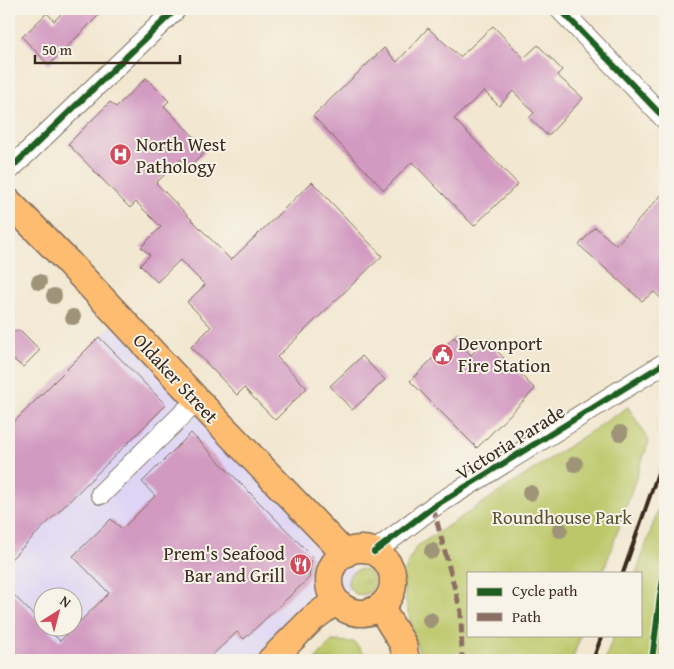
<svg xmlns="http://www.w3.org/2000/svg" width="674" height="669" viewBox="0 0 674 669" font-family="'Gentium Book Plus',serif">
	<style>
		.built { fill: #ded5f5; fill-rule: evenodd }
		.grass { fill: url(#grass-tufts); stroke: #7b7843 }
		.green { fill: #bbc768; stroke: #7b7843 }
		.building { fill: #d29ac1 }
		.lines { fill: none; stroke-linecap: round; stroke-linejoin: round }
		.minor-casing { stroke: #7b6c5c; stroke-width: 22 }
		.major-casing { stroke: #7b6c5c; stroke-width: 29 }
		.minor { stroke: #fff; stroke-width: 20 }
		.major { stroke: #febc70; stroke-width: 26 }
		.rail { stroke: #3b2a1e; stroke-width: 4 }
		.quiet { stroke: #8d6e63; stroke-width: 5; stroke-dasharray: 10 5; stroke-linecap: butt }
		.cycleway-casing { stroke: #f7f3e8; stroke-width: 9 }
		.cycleway { stroke: #1b5e20; stroke-width: 6 }
		.tree { fill: #9f9478 }
		.labels { text-anchor: middle; stroke-width: 4; stroke-linejoin: round; paint-order: stroke }
		.poi-label { font-size: 19px; fill: #3b2a1e; stroke: #f7f3e8; text-anchor: start }
		.street-label { font-size: 19px; fill: #3b2a1e; stroke: #f7f3e8 }
		.park-label { font-size: 19px; fill: #5b5130; stroke: #f7f3e8 }
	</style>
	<defs>
		<pattern id="grass-tufts" width="24" height="20" patternUnits="userSpaceOnUse" patternTransform="scale(1.25)"><rect width="24" height="20" fill="#bbc768"/><path d="M3 7l-1-3M5 7V3M7 7l1-3M15 17l-1-3M17 17v-4M19 17l1-3" fill="none" stroke="#99a255"/></pattern>
	</defs>
	<rect width="100%" height="100%" fill="#f7f3e8"/>
	<filter id="ink" filterUnits="userSpaceOnUse"><feTurbulence type="fractalNoise" baseFrequency=".02" numOctaves="2"/><feDisplacementMap in="SourceGraphic" scale="10" xChannelSelector="R" yChannelSelector="G"/><feConvolveMatrix kernelMatrix="1 2 1 2 8 2 1 2 1" color-interpolation-filters="sRGB"/></filter>
	<filter id="wash" filterUnits="userSpaceOnUse"><feTurbulence type="fractalNoise" baseFrequency=".0096" numOctaves="4" result="noise"/><feDisplacementMap in="SourceGraphic" scale="20" xChannelSelector="R" yChannelSelector="G"/><feGaussianBlur stdDeviation="1.12" result="paint"/><feColorMatrix in="noise" values="0 0 0 0 0 0 0 0 0 0 0 0 0 0 0 0 0 1.4 0 .05"/><feComposite in="paint" operator="in"/></filter>
	<g filter="url(#wash)">
		<rect width="100%" height="100%" fill="#f2e7d0"/>
		<!-- built -->
		<path class="built" d="M120,317L345,554L359,581L271,660H9V427ZM42,596H72V626H42Z"/>
		<!-- grass -->
		<circle class="grass" cx="361" cy="582" r="13"/>
		<!-- green -->
		<g class="green">
			<path d="M628,407L649,441L603,573H468V635H581L572,660H419V653L407,608L402,577L416,547Z"/>
			<path d="M665,490V599L663,660H605L614,635H640V573H636Z"/>
			<path d="M332,641L354,642L366,656L367,660H314Z"/>
		</g>
		<g id="blocks">
			<!-- building -->
			<g class="building">
				<path d="M66,9H105L49,65L22,37L47,13L54,21Z"/>
				<path d="M493,26L524,58L538,45L562,70L557,75L583,98L548,136L529,118L534,113L513,91L499,106L484,91L454,119L518,184L474,226L412,162L384,190L313,116L384,48L397,62L428,28L460,57Z"/>
				<path d="M146,78L169,101L164,106L207,150L189,168L181,159L156,183L231,260L312,182L382,256L277,357L307,388L275,420L244,388L237,395L191,347L211,327L187,302L205,285L180,260L157,282L140,265L150,255L141,247L161,227L136,202L130,208L68,144L110,102L116,107Z"/>
				<path d="M665,191V302L654,292L642,301L579,245L595,227L616,245Z"/>
				<path d="M9,331H21L40,350L23,367L9,356Z"/>
				<path d="M99,337L166,405L9,561V427Z"/>
				<path d="M454,337L471,355L486,340L535,389L477,448L410,381Z"/>
				<path d="M362,356L385,380L352,410L330,386Z"/>
				<path d="M191,433L312,556L309,578L244,639L237,632L207,660H9V590L42,624V626H45L60,641L109,593L73,556L111,519L122,529L155,496L142,482Z"/>
			</g>
		</g>
	</g>
	<g filter="url(#ink)">
		<use href="#blocks" fill-opacity="0" stroke="#7b6c5c" stroke-width="1"/>
		<g class="lines">
			<defs>
				<g id="minor">
					<path d="M560,9L665,119"/>
					<path d="M9,170L176,9"/>
					<path d="M101,494L187,410L198,401"/>
					<path d="M374,552L433,507L665,363"/>
				</g>
				<g id="major">
					<path d="M9,202L68,262L198,401L345,554"/>
					<circle cx="361" cy="581" r="32"/>
					<path d="M380,607L403,644L406,660"/>
					<path d="M271,660L312,619L336,601"/>
				</g>
			</defs>
			<!-- minor casing -->
			<use href="#minor" class="minor-casing"/>
			<!-- major casing -->
			<use href="#major" class="major-casing"/>
			<!-- minor -->
			<use href="#minor" class="minor"/>
			<!-- major -->
			<use href="#major" class="major"/>
			<!-- rail -->
			<g class="rail">
				<path d="M623,573L665,453"/>
				<path d="M593,660L602,635"/>
			</g>
			<!-- quiet -->
			<path class="quiet" d="M433,507L461,612L462,660"/>
			<defs>
				<g id="cycleway">
					<path d="M560,9L665,119"/>
					<path d="M9,170L176,9"/>
					<path d="M374,552L433,507L665,363"/>
					<path d="M652,660L660,596L665,569"/>
				</g>
			</defs>
			<!-- cycleway casing -->
			<use href="#cycleway" class="cycleway-casing"/>
			<!-- cycleway -->
			<use href="#cycleway" class="cycleway"/>
		</g>
		<!-- trees -->
		<g class="tree">
			<circle cx="39" cy="282" r="8"/>
			<circle cx="54" cy="296" r="8"/>
			<circle cx="73" cy="317" r="8"/>
			<circle cx="620" cy="433" r="8"/>
			<circle cx="575" cy="464" r="8"/>
			<circle cx="530" cy="493" r="8"/>
			<circle cx="560" cy="530" r="8"/>
			<circle cx="432" cy="551" r="8"/>
			<circle cx="430" cy="620" r="8"/>
		</g>
	</g>
	<!-- icons -->
	<defs>
		<symbol id="hospital-disc" viewBox="-11 -11 22 22"><circle r="9.5" fill="#d1495b" stroke="#f7f3e8"/><path d="M-5-5h3v3.5h4V-5h3V5h-3V1.5h-4V5h-3Z" fill="#fff"/></symbol>
		<symbol id="civic-disc" viewBox="-11 -11 22 22"><circle r="9.5" fill="#d1495b" stroke="#f7f3e8"/><path d="M-.6-6.5H3V-4.5H.6V-3L4-1V1h2V6H-6V1h2V-1L-.6-3ZM-1.2 2.5V6h2.4V2.5Z" fill="#fff"/></symbol>
		<symbol id="restaurant-disc" viewBox="-11 -11 22 22"><circle r="9.5" fill="#d1495b" stroke="#f7f3e8"/><path d="M-5-6h1v4h1v-4h1v4h1v-4h1v5L-1.5 .5V6h-2V.5L-5-1ZM5-6V6H3V1.5H1.5Q1.5-4 5-6Z" fill="#fff"/></symbol>
	</defs>
	<g fill-rule="evenodd">
		<use href="#hospital-disc" x="108" y="142" width="25" height="25"/>
		<use href="#civic-disc" x="430" y="342" width="25" height="25"/>
		<use href="#restaurant-disc" x="288" y="552" width="25" height="25"/>
	</g>
	<g class="labels">
		<!-- poi labels -->
		<g class="poi-label">
			<text x="136" y="151">North West<tspan x="136" dy="22">Pathology</tspan></text>
			<text x="458" y="350">Devonport<tspan x="458" dy="22">Fire Station</tspan></text>
			<text x="285" y="560" text-anchor="end">Prem's Seafood<tspan x="285" dy="22">Bar and Grill</tspan></text>
		</g>
		<!-- street labels -->
		<g class="street-label">
			<text transform="translate(176 378) rotate(47)" y="7">Oldaker Street</text>
			<text transform="translate(510 442) rotate(-32)" y="7">Victoria Parade</text>
		</g>
		<!-- park labels -->
		<g class="park-label">
			<text x="562" y="524">Roundhouse Park</text>
		</g>
	</g>
	<!-- margin -->
	<rect width="674" height="669" fill="none" stroke="#f7f3e8" stroke-width="30"/>
	<!-- legend -->
	<rect x="467" y="572" width="175" height="65" fill="#f7f3e8" stroke="#aca397"/>
	<rect x="477" y="588" width="25" height="8" fill="#1b5e20" stroke="#aca397"/>
	<text x="512" y="596" font-size="15" fill="#3b2a1e">Cycle path</text>
	<rect x="477" y="613" width="25" height="8" fill="#8d6e63" stroke="#aca397"/>
	<text x="512" y="622" font-size="15" fill="#3b2a1e">Path</text>
	<!-- north arrow -->
	<g transform="translate(58 612) rotate(36)"><circle r="24" fill="#f7f3e8" stroke="#aca397"/>
	<path d="M0-4L9 19L0 12L-9 19Z" fill="#d1495b"/>
	<text y="-8" font-size="14" font-weight="bold" text-anchor="middle" fill="#3b2a1e">N</text>
	</g>
	<!-- scale -->
	<path d="M35 55v8h145v-8" fill="none" stroke="#3b2a1e" stroke-width="2.5"/>
	<text x="42" y="55" font-size="15" fill="#3b2a1e" stroke="#f7f3e8" stroke-width="4" paint-order="stroke">50 m</text>
</svg>
